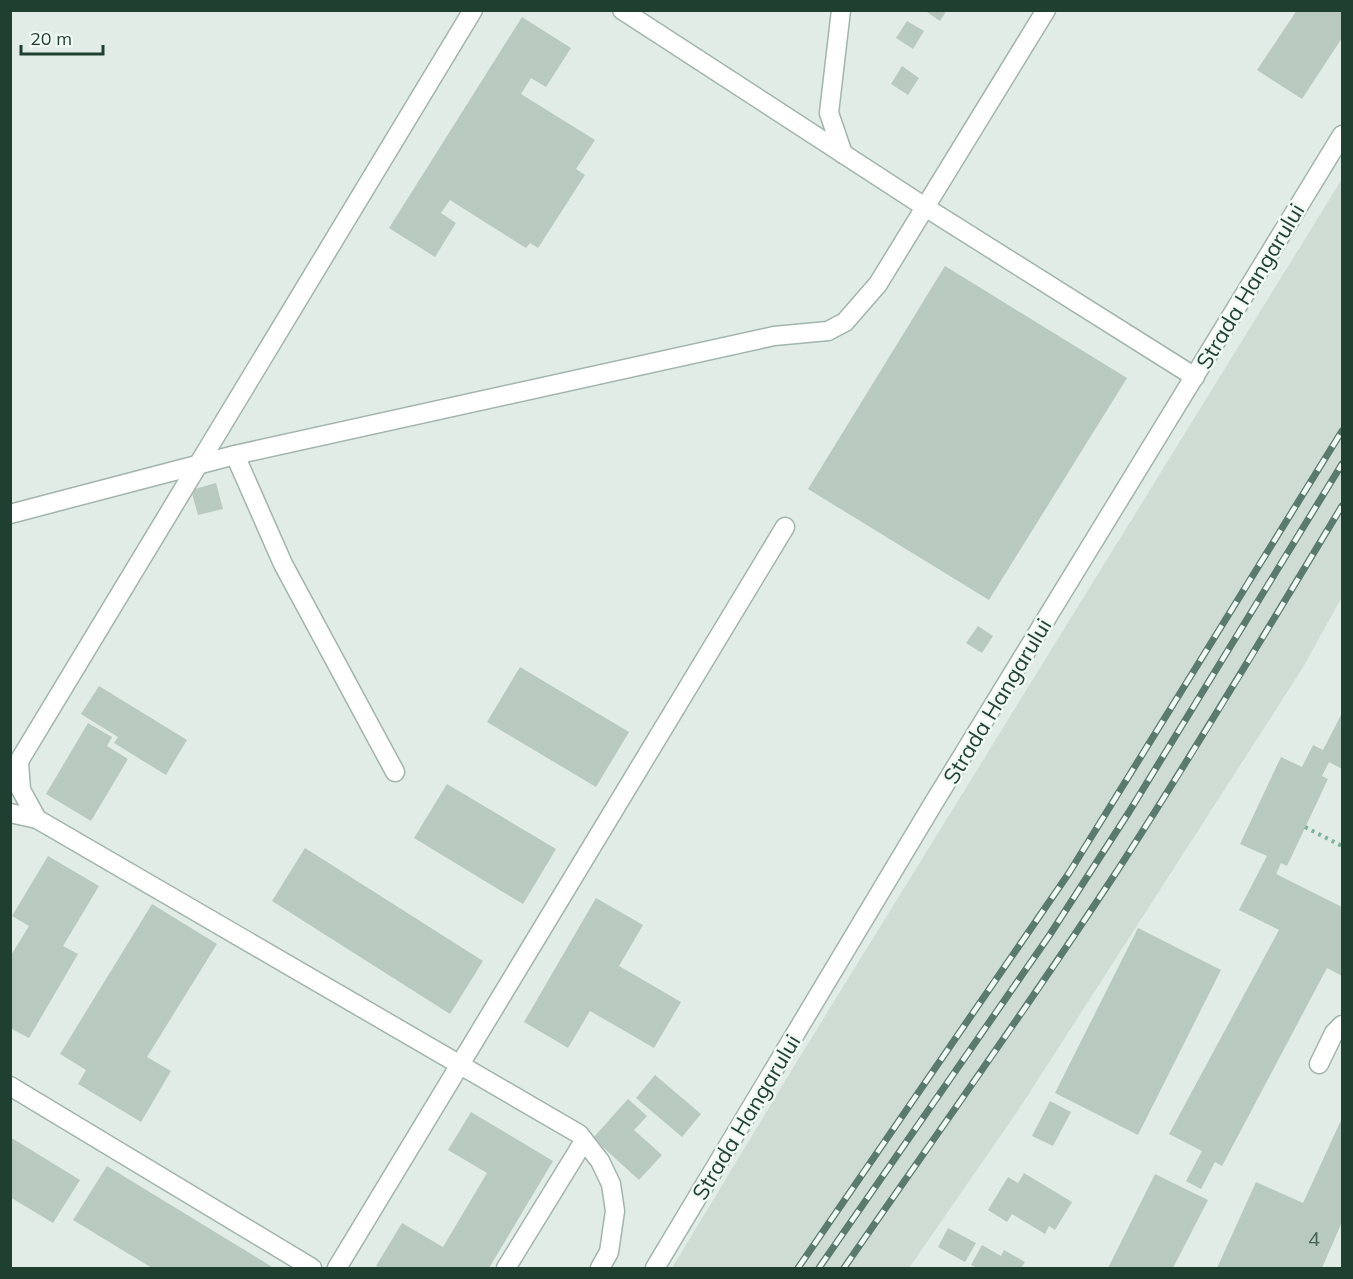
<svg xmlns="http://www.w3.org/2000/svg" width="1353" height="1279" viewBox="0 0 1353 1279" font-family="Mulish,sans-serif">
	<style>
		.built { fill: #cedcd4 }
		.building { fill: #b8cac0 }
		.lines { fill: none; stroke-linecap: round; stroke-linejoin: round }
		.minor-casing { stroke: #a2b5ab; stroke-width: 21 }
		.path { stroke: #7db39a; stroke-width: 4; stroke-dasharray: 3 4.5; stroke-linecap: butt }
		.minor { stroke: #fff; stroke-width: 18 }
		.rail-casing { stroke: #597a6d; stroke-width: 7 }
		.rail { stroke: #f1f9f4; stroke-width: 4.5; stroke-dasharray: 14; stroke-linecap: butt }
		.labels { text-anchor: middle; stroke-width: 5; stroke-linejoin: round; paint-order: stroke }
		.number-label { font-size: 20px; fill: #456255 }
		.street-label { font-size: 22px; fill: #1f3f31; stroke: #f1f9f4 }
	</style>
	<rect width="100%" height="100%" fill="#e0ece5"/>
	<!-- built -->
	<path class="built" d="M1342,179V597L1302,669L1019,1109L909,1268H672L796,1063Z"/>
	<!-- building -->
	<g class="building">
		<path d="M924,10H947L940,21Z"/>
		<path d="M1297,10H1342V38L1302,99L1257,70Z"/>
		<path d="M522,17L571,48L546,87L531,78L521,94L595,140L576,169L585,175L538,248L530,243L526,248L450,200L441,213L456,223L435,257L389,228Z"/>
		<path d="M907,21L924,31L913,49L896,38Z"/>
		<path d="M902,66L919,78L908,95L891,84Z"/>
		<path d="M945,266L1127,378L989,600L808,489Z"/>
		<path d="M216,483L223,509L198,515L191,490Z"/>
		<path d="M978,626L993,636L982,653L966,643Z"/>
		<path d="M520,667L629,732L596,787L487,722Z"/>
		<path d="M99,686L187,740L166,775L114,743L118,737L81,714Z"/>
		<path d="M1342,713V769L1329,762L1322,776L1328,779L1287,866L1281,863L1276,874L1342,907V976L1327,968L1222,1166L1215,1162L1201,1189L1186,1181L1202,1151L1169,1134L1279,930L1239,910L1267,856L1240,844L1281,757L1302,767L1313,745L1323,750Z"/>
		<path d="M88,723L112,737L107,746L128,759L91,821L46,794Z"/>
		<path d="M447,784L556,849L523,904L414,838Z"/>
		<path d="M305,848L483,961L450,1014L272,901Z"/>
		<path d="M48,856L99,886L63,946L78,954L29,1038L10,1028V957L29,926L12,916Z"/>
		<path d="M596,898L643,925L619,966L681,1002L654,1048L590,1011L568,1048L524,1022Z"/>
		<path d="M152,904L217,944L147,1057L171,1071L141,1122L78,1084L86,1070L60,1054Z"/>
		<path d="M1138,928L1221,970L1138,1135L1055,1093Z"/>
		<path d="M655,1075L701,1114L682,1137L636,1098Z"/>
		<path d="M628,1099L647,1116L634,1130L662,1155L639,1180L593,1138Z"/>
		<path d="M1050,1101L1071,1112L1053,1146L1032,1136Z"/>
		<path d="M471,1112L553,1161L489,1268H381L376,1266L402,1223L443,1247L487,1173L448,1150Z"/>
		<path d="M1342,1118V1222L1322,1268H1217L1256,1182L1303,1203Z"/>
		<path d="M10,1137L80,1180L53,1223L10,1197Z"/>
		<path d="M107,1166L274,1268H152L73,1220Z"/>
		<path d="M1024,1173L1072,1202L1055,1230L1049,1226L1045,1234L1012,1214L1007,1222L988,1210L1008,1177L1018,1183Z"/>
		<path d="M1155,1174L1208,1200L1173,1268H1108Z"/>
		<path d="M948,1228L976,1243L965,1262L938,1247Z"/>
		<path d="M982,1245L1001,1256L1004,1250L1025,1262L1021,1268H978L971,1265Z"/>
	</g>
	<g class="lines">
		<defs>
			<g id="minor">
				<path d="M622,10L925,207L1195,377"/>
				<path d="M841,10L829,113L843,154"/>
				<path d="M235,455L283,564L395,772"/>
				<path d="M10,514L235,455L774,336L828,331L845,322L878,284L1046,10"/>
				<path d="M19,762L21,790L37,819"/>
				<path d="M10,776L473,10"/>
				<path d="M10,813L37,819L579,1134L600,1161L611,1184L615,1211L609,1252L600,1268"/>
				<path d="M1319,1064L1334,1033L1342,1025"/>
				<path d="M10,1086L312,1268"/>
				<path d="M337,1268L785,527"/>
				<path d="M506,1268L584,1141"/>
				<path d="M655,1268L933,804L1342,135"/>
			</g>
		</defs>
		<!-- minor casing -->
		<use href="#minor" class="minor-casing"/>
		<!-- path -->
		<path class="path" d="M1305,827L1342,846"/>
		<!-- minor -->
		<use href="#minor" class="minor"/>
		<defs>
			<g id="rail">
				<path d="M798,1268L1069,873L1342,431"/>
				<path d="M819,1268L1049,936L1129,812L1342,464"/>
				<path d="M844,1268C936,1135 1030,1004 1119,868C1196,749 1269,627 1342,506"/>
			</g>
		</defs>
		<!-- rail casing -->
		<use href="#rail" class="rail-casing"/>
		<!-- rail -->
		<use href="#rail" class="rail"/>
	</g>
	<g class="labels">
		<!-- number labels -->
		<g class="number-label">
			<text x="1314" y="1246">4</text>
		</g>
		<!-- street labels -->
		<g class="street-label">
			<text transform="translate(1250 286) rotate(-59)" y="8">Strada Hangarului</text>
			<text transform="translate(997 701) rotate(-59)" y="8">Strada Hangarului</text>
			<text transform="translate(746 1117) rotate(-59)" y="8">Strada Hangarului</text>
		</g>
	</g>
	<!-- border -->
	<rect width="1353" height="1279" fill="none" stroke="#1f3f31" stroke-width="24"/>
	<!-- scale -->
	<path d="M21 45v9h82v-9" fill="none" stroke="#1f3f31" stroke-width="3"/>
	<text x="30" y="45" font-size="18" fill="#1f3f31" stroke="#f1f9f4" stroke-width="4.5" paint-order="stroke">20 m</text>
</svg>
